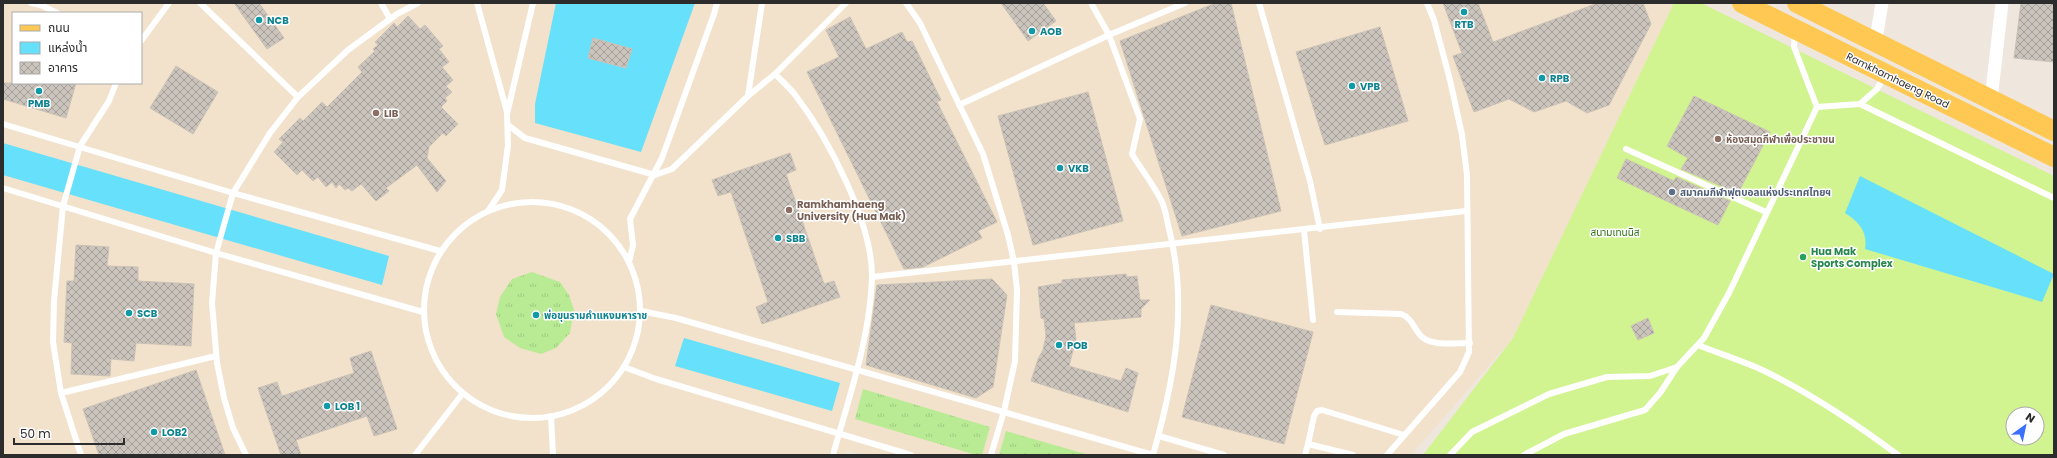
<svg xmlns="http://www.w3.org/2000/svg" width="2057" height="458" viewBox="0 0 2057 458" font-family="Poppins,'Noto Sans Thai',sans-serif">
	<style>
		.education { fill: #f2e2cb; fill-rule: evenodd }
		.grass { fill: url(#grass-tufts) }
		.pitch { fill: #d1f390; fill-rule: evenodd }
		.water { fill: #67e0fb }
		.building { fill: url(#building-cross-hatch); stroke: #cbc2b6 }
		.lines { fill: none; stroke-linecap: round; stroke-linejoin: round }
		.lane { stroke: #fff; stroke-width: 6 }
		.street { stroke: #fff; stroke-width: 13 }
		.primary { stroke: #fec853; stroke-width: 20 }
		.culture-dot { fill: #0f9aa8; stroke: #fff; stroke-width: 1.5 }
		.education-dot { fill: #8d6e63; stroke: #fff; stroke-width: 1.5 }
		.service-dot { fill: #5c6f8a; stroke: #fff; stroke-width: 1.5 }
		.leisure-dot { fill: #2e9e5b; stroke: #fff; stroke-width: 1.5 }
		.labels { text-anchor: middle; stroke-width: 3; stroke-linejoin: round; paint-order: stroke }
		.culture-label { font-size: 10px; font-weight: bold; fill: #0d838f; stroke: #fff; text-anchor: start }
		.street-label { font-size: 10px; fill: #2c2c2c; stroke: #fff }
		.education-label { font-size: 10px; font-weight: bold; fill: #785e54; stroke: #fff; text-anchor: start }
		.service-label { font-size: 10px; font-weight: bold; fill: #4e5e75; stroke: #fff; text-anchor: start }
		.park-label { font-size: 10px; fill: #2f7213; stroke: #fff }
		.leisure-label { font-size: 10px; font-weight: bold; fill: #27864d; stroke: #fff; text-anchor: start }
	</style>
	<defs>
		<pattern id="grass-tufts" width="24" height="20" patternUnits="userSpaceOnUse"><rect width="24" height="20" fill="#b9eb95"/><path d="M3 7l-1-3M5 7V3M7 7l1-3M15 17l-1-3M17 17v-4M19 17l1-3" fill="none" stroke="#9fca81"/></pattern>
		<pattern id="building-cross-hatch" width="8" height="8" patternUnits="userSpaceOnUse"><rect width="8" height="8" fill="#cac4bc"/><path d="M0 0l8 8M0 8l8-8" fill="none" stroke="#a49f99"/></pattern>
	</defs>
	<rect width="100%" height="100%" fill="#efe6dd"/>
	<!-- education -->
	<path class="education" d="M3,3H1674L1513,338L1411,455H862L847,451L846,455H3ZM13,13H141V83H13Z"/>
	<!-- grass -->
	<g class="grass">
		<path d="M532,272L560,282L569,295L574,310L570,333L556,348L541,354L520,348L504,337L496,314L500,297L512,279Z"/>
		<path d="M863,389L990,427L982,455H976L855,419Z"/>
		<path d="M1006,431L1089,455H999Z"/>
	</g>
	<!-- pitch -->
	<path class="pitch" d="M1674,3H1701L2054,176V455H1423L1513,338ZM2013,414H2037V438H2013Z"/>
	<!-- water -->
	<g class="water">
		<path d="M556,3H695L641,152L535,123V104Z"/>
		<path d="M3,143L389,256L382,285L3,175Z"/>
		<path d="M1860,176L2054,274L2042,302L1865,249C1868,232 1859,222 1845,213Z"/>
		<path d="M684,338L840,383L832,411L675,366Z"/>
	</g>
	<!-- building -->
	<g class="building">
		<path d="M234,3H259L284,38L267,49Z"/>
		<path d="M1001,3H1043L1056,21L1028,41Z"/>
		<path d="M1216,3H1231L1281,211L1182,236L1120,41Z"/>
		<path d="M1443,3H1478L1493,42L1598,3H1643L1651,24L1609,105L1587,113L1566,101L1534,112L1509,99L1474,112L1453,56L1462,53Z"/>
		<path d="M2021,3H2054V62L2014,58Z"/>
		<path d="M408,16L420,29L425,25L443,46L439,49L449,62L442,67L453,80L446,86L452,92L445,98L447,101L441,107L458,124L446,136L443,133L429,147L427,158L446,181L437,192L417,165L386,188L389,191L376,201L361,184L352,191L348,188L345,190L339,184L336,188L332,182L326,187L318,177L313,181L302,170L297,175L274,152L283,142L279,139L300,118L303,121L322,102L327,107L362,72L358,67L375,51L373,49L378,45L375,42L394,23L397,27Z"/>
		<path d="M850,17L866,49L902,32L907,42L912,41L941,100L937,102L997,222L978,231L982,238L923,267L904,269L807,72L839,57L826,30Z"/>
		<path d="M1380,27L1408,121L1325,145L1296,52Z"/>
		<path d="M593,38L632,49L626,68L588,58Z"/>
		<path d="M176,66L218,92L193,134L150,108Z"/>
		<path d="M3,83H76L66,118L3,99Z"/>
		<path d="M1088,92L1123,221L1033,245L998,116Z"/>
		<path d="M1694,96L1770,132L1738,193L1681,169L1688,158L1667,146Z"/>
		<path d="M790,153L796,170L786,174L824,284L834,281L840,297L762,324L756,307L768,302L731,192L718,196L712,180Z"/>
		<path d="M1626,159L1674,181L1676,177L1730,201L1718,225L1617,178Z"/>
		<path d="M76,245L109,247L107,266L138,267V281L194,284L191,346L136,343L134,361L111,359L110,376L71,374L72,343L64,342L67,281H74Z"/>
		<path d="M1126,274L1127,277L1137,276L1140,300H1150L1141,309V317L1074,323L1076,339L1069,366L1121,381L1126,368L1138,373L1128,412L1031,381L1038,359L1043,350L1046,336L1044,319L1041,318L1038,287L1062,283V280Z"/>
		<path d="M992,279L1007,295L993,387L976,398L866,365L877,285Z"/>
		<path d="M1211,305L1313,332L1284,444L1182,417Z"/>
		<path d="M1648,318L1654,333L1638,340L1631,326Z"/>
		<path d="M371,351L397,429L374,436L367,416L296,440L301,455H281L258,388L277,382L282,396L354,373L350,358Z"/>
		<path d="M196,370L225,455H99L83,409Z"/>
	</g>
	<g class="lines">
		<!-- lane -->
		<g class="lane">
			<path d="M31,3L41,5L57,13"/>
			<path d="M200,3L298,97"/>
			<path d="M381,3L390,19"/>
			<path d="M477,3L507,112"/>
			<path d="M906,3L920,23L983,154L1008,235L1014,262L1017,290L1015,361L1004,411L991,455"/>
			<path d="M1091,3L1109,35L1140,119L1132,154C1141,169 1153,184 1161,200C1166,209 1167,222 1170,233C1188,309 1174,381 1153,455"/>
			<path d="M1259,3L1310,181L1320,229"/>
			<path d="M1795,32L1794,47L1817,107"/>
			<path d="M141,41L169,3"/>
			<path d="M775,74C782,81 790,88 796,96C828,138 873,223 872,278C870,338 849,397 833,455"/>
			<path d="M748,96L762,3"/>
			<path d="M1860,104L2054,198"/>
			<path d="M959,105L1109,35L1185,3"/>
			<path d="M3,124L233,193L440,251"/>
			<path d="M508,125L525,138L655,175L672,169L748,96L775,74L846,3"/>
			<path d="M1626,149L1766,212"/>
			<path d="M3,188L216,253L423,312"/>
			<circle cx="532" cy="310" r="108"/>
			<path d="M488,211L502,190L508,145L507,114L533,3"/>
			<path d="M1304,230L1313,320"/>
			<path d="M629,262L633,245L630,219L662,158L714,14L717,3"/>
			<path d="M872,277L1466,211"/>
			<path d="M641,311L676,318L1153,455"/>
			<path d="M1337,312L1401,314C1412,318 1413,327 1420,335C1430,347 1455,343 1470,343"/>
			<path d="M1698,345C1718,353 1739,360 1758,368C1808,391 1854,422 1898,455"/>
			<path d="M624,367L656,379L911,455"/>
			<path d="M61,393L216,356"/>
			<path d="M551,416L553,455"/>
			<path d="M1159,436L1224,455"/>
			<path d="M81,455L61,393L53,342L54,301L63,206L80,146L109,101L116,83"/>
			<path d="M246,455L233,428L224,398L217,363L212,303L216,253L233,193L270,133L298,97L348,50L397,14L418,3"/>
			<path d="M415,455L463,393"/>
			<path d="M1305,455L1308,444"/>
			<path d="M1353,455L1308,444L1314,416L1317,411L1322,410L1404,435"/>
			<path d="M1387,455L1460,372L1469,352L1467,175L1462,135L1450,80L1434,20L1427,3"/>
			<path d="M1450,455L1472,432L1549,394L1607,377L1650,376L1677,367L1704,338L1729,293L1817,107L1860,104L1877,89L1884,77"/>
			<path d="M1524,455L1564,434L1645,410L1660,393L1677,367"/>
		</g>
		<!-- street -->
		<g class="street">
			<path d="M1877,33L1882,3"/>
			<path d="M1992,91L2002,3"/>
		</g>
		<!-- primary -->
		<g class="primary">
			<path d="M1742,3L2054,157"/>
			<path d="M1797,3L2054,131"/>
		</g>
	</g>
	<!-- markers -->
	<g class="culture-dot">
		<circle cx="1464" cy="12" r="4"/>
		<circle cx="259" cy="20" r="4"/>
		<circle cx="1032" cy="31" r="4"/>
		<circle cx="1542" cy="78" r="4"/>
		<circle cx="1352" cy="86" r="4"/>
		<circle cx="39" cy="91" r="4"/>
		<circle cx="1060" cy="168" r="4"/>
		<circle cx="778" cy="238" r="4"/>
		<circle cx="129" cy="313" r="4"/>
		<circle cx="536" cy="315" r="4"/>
		<circle cx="1059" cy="345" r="4"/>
		<circle cx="327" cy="406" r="4"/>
		<circle cx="154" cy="432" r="4"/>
	</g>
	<g class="education-dot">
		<circle cx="376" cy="113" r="4"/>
		<circle cx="1718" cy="139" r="4"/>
		<circle cx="789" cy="210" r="4"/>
	</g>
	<circle class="service-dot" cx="1672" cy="192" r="4"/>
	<circle class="leisure-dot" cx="1803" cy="257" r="4"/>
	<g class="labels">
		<!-- culture labels -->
		<g class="culture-label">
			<text x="267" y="24">NCB</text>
			<text x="1464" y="28" text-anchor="middle">RTB</text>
			<text x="1040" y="35">AOB</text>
			<text x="1550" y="82">RPB</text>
			<text x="1360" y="90">VPB</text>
			<text x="39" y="107" text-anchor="middle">PMB</text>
			<text x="1068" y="172">VKB</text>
			<text x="786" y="242">SBB</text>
			<text x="137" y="317">SCB</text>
			<text x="544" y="319">พ่อขุนรามคำแหงมหาราช</text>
			<text x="1067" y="349">POB</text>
			<text x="335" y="410">LOB 1</text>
			<text x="162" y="436">LOB2</text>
		</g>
		<!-- street labels -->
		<g class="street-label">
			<text transform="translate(1898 80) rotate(26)" y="4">Ramkhamhaeng Road</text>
		</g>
		<!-- education labels -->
		<g class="education-label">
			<text x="384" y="117">LIB</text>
			<text x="1726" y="143">ห้องสมุดกีฬาเพื่อประชาชน</text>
			<text x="797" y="208">Ramkhamhaeng<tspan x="797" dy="12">University (Hua Mak)</tspan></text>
		</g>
		<!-- service labels -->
		<g class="service-label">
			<text x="1680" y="196">สมาคมกีฬาฟุตบอลแห่งประเทศไทยฯ</text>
		</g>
		<!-- park labels -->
		<g class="park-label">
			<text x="1615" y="236">สนามเทนนิส</text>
		</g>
		<!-- leisure labels -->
		<g class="leisure-label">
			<text x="1811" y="255">Hua Mak<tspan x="1811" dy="12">Sports Complex</tspan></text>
		</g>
	</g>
	<!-- border -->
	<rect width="2057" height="458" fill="none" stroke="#2c2c2c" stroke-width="8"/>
	<!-- legend -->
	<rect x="12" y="12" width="130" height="72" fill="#ffffff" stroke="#ababab"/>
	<rect x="20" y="25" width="20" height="6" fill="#fec853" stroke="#ababab"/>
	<text x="48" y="32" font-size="12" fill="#2c2c2c">ถนน</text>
	<rect x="20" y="42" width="20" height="12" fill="#67e0fb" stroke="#ababab"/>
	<text x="48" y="52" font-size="12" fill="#2c2c2c">แหล่งน้ำ</text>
	<rect x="20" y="62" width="20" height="12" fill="url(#building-cross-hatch)" stroke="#ababab"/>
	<text x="48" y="72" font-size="12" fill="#2c2c2c">อาคาร</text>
	<!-- north arrow -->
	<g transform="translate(2025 426) rotate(33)"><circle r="19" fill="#ffffff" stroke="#ababab"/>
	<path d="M0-3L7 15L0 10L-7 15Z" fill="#3a6fff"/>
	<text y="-6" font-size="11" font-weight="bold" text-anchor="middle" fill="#2c2c2c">N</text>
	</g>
	<!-- scale -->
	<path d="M14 438v6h110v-6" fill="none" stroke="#2c2c2c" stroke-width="2"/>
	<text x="20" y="438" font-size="12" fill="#2c2c2c" stroke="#ffffff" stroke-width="3" paint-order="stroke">50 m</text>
</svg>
